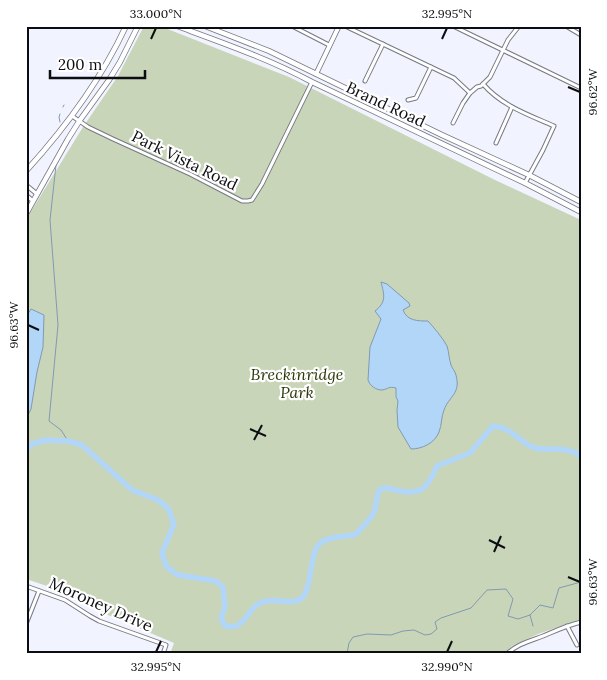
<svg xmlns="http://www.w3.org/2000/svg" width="607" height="680" viewBox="0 0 607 680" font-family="Lora,serif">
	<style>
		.green { fill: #c9d5b8 }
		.water { fill: #b2d6f8; stroke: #809ab2 }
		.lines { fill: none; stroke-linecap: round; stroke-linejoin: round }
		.stream { stroke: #809ab2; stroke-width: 1 }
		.river { stroke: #b2d6f8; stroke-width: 5.5 }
		.minor-casing { stroke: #777983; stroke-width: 5 }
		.tertiary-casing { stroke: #777983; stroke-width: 5.5 }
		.secondary-casing { stroke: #777983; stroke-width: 6 }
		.minor { stroke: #fff; stroke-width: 3 }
		.tertiary { stroke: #fff; stroke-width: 4 }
		.secondary { stroke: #fff; stroke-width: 4.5 }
		.ticks { fill: none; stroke: #0c0d10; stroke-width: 2 }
		.labels { text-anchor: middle; stroke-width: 4.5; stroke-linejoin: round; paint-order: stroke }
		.street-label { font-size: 16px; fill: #0c0d10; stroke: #fff }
		.park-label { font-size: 16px; font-style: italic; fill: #293908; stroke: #fff }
		.neatline { fill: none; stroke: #0c0d10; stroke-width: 2 }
		.ticks-label { font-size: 12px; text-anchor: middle; fill: #0c0d10 }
	</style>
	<rect width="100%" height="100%" fill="#f1f3ff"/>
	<!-- green -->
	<path class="green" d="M144,26H160L289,77L493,179L581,220V619L538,634L512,646L505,654H170L174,643L89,607L71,594L26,579V222L30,213L83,127L118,76Z"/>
	<!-- water -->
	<g class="water">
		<path d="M381,282L387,284L409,303L410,306L403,310C407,321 418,321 428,321C435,329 442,337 447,346C449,352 449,359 451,365C452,368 455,371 456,375C461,394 449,396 444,410C441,417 442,425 439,432C435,443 422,449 411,449L398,427L397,410L398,401L396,397V388C388,386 389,389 382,390C376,390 370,386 368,380L370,347L381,319L375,311C387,302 384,294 381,282Z"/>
		<path d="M31,309L44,315L43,347L37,372L31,409L26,419V317Z"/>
	</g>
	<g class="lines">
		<!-- stream -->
		<g class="stream">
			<path d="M63,107L64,105"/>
			<path d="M60,114L59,117L60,122"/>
			<path d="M56,165L50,220L58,325L49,421L61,430L68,441"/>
			<path d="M530,615L533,626"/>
			<path d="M347,654L349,643L353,637L367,634L391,635L403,631L414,630L425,635L431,634L437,629L435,622L441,618L471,608L487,590L506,589L513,599L508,616L518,619L530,615L540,605L553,608L559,588L581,582"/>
		</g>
		<!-- river -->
		<path class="river" d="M26,450L32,444L46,440L68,441L82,445L132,490L158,500L168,508L174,524L162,553L166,566L178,575L216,581L223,587L225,607L221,618L225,626C228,626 233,627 236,626C246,622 249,610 258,604C275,595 290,607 302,598C306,594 308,586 309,581C316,541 313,539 355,535C362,527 373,518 375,509C377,501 376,497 380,489C386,487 390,488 395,490C421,496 427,489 437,466L470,453L493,426C497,427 501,427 505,429C516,434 523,444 535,448C550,451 569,445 581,457"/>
		<defs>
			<g id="minor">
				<path d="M292,26L329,45"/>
				<path d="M345,26L454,78L470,93"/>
				<path d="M453,26L581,88"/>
				<path d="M566,26L581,35"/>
				<path d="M365,81L383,44"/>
				<path d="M483,84C502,106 529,115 554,126L543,150L525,183"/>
				<path d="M408,100L416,98L431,67"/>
				<path d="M72,116L88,127L113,139L190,174L242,201H248L252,200L262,184L312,82"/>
				<path d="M453,123L463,103L470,93L477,87L481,86L490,77L508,40L519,26"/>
				<path d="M496,143L512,107"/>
				<path d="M26,185L37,194"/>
				<path d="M26,195L33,201"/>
				<path d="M26,586L65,600L90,616L99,621L166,645L163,654"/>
				<path d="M26,624L39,591"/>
				<path d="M567,626L577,645"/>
				<path d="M507,654C517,644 530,641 543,636C555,631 568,625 581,622"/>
			</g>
			<path id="tertiary" d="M316,74L339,26"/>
			<g id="secondary">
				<path d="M177,26C223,43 269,59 312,82L525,183L581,212"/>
				<path d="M205,26L269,51L442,135L529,175L581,202"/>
				<path d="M26,171C66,127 101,80 126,26"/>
				<path d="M26,214L68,139L80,120L109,80L120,62L138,26"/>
			</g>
		</defs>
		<!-- minor casing -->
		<use href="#minor" class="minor-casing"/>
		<!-- tertiary casing -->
		<use href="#tertiary" class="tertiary-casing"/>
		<!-- secondary casing -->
		<use href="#secondary" class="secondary-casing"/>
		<!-- minor -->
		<use href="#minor" class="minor"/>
		<!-- tertiary -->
		<use href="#tertiary" class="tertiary"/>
		<!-- secondary -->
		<use href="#secondary" class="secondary"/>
	</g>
	<!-- ticks -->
	<path class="ticks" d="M151,39L156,28M442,39L447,28M568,87L580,92M28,325L39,330M250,429L266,436M254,440L262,425M489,540L505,548M494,552L501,536M568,577L580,582M156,652L161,641M447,652L452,641"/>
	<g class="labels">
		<!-- street labels -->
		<g class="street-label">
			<text transform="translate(386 104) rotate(25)" y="6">Brand Road</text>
			<text transform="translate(185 160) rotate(26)" y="6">Park Vista Road</text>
			<text transform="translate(101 604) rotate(24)" y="6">Moroney Drive</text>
		</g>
		<!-- park labels -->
		<g class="park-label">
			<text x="297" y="380">Breckinridge<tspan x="297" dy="18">Park</tspan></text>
		</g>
	</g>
	<!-- border -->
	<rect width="607" height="680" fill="none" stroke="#ffffff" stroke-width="55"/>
	<!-- scale -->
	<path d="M50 70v8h95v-8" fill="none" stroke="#0c0d10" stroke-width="2.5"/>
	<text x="58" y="70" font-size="15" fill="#0c0d10" stroke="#ffffff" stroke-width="4" paint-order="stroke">200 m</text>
	<rect x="28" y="28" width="552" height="624" class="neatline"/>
	<g class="ticks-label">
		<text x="156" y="18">33.000°N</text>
		<text x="447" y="18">32.995°N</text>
		<text transform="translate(593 92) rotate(-90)" y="4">96.62°W</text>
		<text transform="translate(14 325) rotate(-90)" y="4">96.63°W</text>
		<text transform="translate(593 582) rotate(-90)" y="4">96.63°W</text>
		<text x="156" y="671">32.995°N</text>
		<text x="447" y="671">32.990°N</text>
	</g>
</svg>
